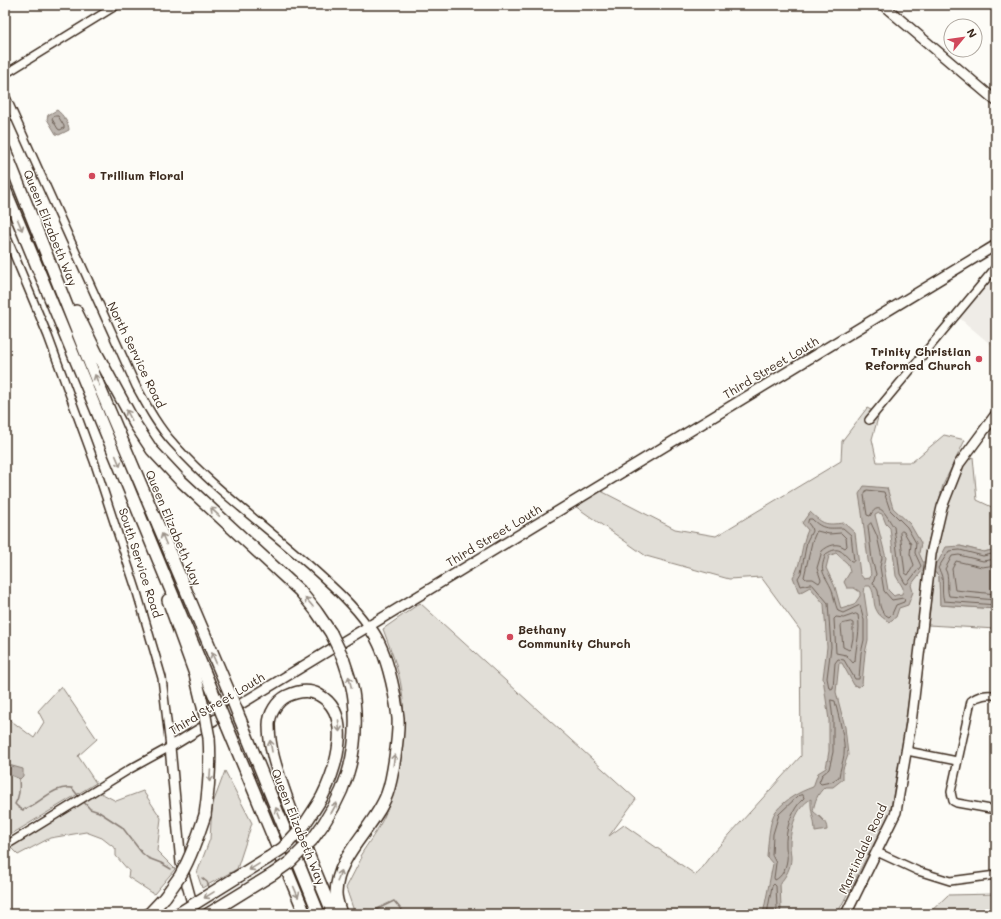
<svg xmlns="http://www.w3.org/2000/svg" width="1001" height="919" viewBox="0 0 1001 919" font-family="Mali,sans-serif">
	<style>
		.built { fill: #efece7 }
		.green { fill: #e1ded7; stroke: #8e847a }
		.water { fill: #bbb4ad; stroke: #887d74; fill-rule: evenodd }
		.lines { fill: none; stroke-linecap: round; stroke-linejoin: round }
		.shore { stroke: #6e6157; stroke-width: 1 }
		.stream { stroke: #887d74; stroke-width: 1.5 }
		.minor-casing { stroke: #3b2a1e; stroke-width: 10 }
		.major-casing { stroke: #3b2a1e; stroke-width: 12 }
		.highway-casing { stroke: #3b2a1e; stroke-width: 14 }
		.minor { stroke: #fdfcf7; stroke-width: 7 }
		.major { stroke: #fdfcf7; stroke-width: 9 }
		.highway { stroke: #fdfcf7; stroke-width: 11 }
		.highway-bridge-casing { stroke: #3b2a1e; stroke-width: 14; stroke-linecap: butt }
		.highway-bridge { stroke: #fdfcf7; stroke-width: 11 }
		.oneway { stroke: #9c938a }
		.poi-dot { fill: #d1495b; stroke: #fdfcf7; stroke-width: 1.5 }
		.labels { text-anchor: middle; stroke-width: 3; stroke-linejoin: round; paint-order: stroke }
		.poi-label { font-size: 12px; font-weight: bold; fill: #3b2a1e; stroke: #fdfcf7; text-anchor: start }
		.street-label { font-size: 12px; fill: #3b2a1e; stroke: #fdfcf7 }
	</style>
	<rect width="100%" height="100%" fill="#fdfcf7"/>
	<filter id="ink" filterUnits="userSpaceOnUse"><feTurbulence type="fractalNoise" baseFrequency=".025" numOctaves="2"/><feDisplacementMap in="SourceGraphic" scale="8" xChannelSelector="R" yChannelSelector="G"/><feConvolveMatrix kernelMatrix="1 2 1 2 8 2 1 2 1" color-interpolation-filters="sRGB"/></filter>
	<g filter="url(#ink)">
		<!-- built -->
		<path class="built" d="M996,273V349L957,316Z"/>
		<!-- green -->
		<g class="green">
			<path d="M867,408L879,414L872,439L877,462H912L944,435L965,440L943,485L927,547L914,661L903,739L890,813L837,914H355L346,888L362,857L360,856C368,843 378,830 384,817C402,777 410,714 398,672C394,657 388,643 383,629L420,603L636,799L609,836L624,825L696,875L711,855L801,756L800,630L761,577L729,579L646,556L575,506L601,491L675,529L716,536L841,461L842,441Z"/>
			<path d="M973,457L977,500L996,509V549L984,552L960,546L938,562L935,563C938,527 952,494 965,460Z"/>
			<path d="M934,572L936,573L939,576L940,605L996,609V629L928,625Z"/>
			<path d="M61,686L97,739L78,756L96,783L5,838V716L34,738L44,722L38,711Z"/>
			<path d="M225,771L252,823L237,869L202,888L197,873L210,839L212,806Z"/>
			<path d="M97,791L116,801L143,791L161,818L157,851L175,869L154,894L128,877L129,871L116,856V849L102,838L86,832L50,838L18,855L10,847Z"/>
			<path d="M996,894V914H928L948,895Z"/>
		</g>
		<!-- water -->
		<g class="water">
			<path d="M57,110C63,115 69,123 69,130L59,135L56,134L47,119L48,115Z"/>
			<path d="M864,486L887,488L893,508L910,524L921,543L919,553L923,562L936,563L938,562L946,547L960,546L984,552L996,549V609L940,605L939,576L936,573L922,571L911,585L913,592L908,605L899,608L896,617L889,622C885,619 879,616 877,611C872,603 876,595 870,586H865L864,593L868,620V640L865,653L862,684L859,687L854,685L842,663H839L836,692L845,727L848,755L843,769V779L833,787H825C817,794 815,801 813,811C819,817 827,820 827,830L815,832C815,819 810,812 811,799C796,807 790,829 790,845C790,850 791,854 791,858C791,867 786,877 780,883L781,908L780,914H763L773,864L767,857C768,846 769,819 776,811C786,799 799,792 813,787L818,773L826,768L829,751V720L823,678L827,647L824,604L810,587L799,593L793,577C802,564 801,544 808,530L802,523L810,512C824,525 825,525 844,523L855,533L860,574L864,579L870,578C872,572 869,566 868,560C865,538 863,516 859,494ZM879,513L882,514L886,524L890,528L896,576L903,588L902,594L896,595L894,596L888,590L884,567L886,558L875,515ZM836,553L848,564L850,572L844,582L847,588H854L860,592V596L854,605L841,609L835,587L826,568L829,556Z"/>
			<path d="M5,764L23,769V776L20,779L5,773Z"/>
		</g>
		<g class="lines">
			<!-- shore -->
			<g class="shore">
				<path d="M56,116H58L64,126V128L60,130L58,129L52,119L53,117Z"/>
				<path d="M867,490L884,492L890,510L907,527L916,543L915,553L921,566L907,584L905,583L900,574L894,527C888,520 880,497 870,516L867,515L864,495Z"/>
				<path d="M809,519H812C823,530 828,528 843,528L851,535L854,561H851C842,552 839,545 826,554C818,574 825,573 832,590C834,597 835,604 838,611L843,613L860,605L864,620V640L861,653L859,679H855L844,660L838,659L835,663L833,688L831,689L829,688L827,678L831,647L828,603L812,584H809L801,586L798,578L801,573L807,541L812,531L811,527L808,523Z"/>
				<path d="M871,523L877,536L882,558L880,567L884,591L892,600L903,598L905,599L904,602L896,605L892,614L889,617C878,612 880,601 878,591C877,588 874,585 873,583L876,574L872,560L868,526Z"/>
				<path d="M817,531L829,534L841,533L846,538L847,546L845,548C837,542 829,545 822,551L817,568L821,580L819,583L813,579H806L804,577L812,542Z"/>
				<path d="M902,531L904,532L911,544L910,554L914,565L908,575L905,573L900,533Z"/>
				<path d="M996,553L983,556L960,550L949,551L938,568C946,580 940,588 944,601L996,605"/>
				<path d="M996,559L983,561L959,555L952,556L945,569C950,577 946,587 949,596L996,600"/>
				<path d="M996,565L982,567L956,561L952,569L955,590L996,594"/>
				<path d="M856,614L858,615C861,632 856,644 855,661L853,663L846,655L836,653L834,619L836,617L843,618Z"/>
				<path d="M851,622L853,623V638L851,648L849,650L843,647L841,626L842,624Z"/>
				<path d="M831,700L835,701C838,715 846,741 844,755C843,762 840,769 839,777L831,782L821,784L819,782L822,775L829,769L833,752V720Z"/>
				<path d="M803,795L804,798C791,809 785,831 786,847C786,851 788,856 787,860C786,868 782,877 775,880L774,878L776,863L772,855L773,834L779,814L798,796Z"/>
				<path d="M767,914L772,886L774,884L776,886L777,908L776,914"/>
			</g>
			<!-- stream -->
			<g class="stream">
				<path d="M19,779C20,788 20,796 15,804L18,807L23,810C40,804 53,785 72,788L80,798"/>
				<path d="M83,801L90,809L99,812L122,827L142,853L148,858L161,863L171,869"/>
				<path d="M202,878L207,882L210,889"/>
				<path d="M367,914L394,901L405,914"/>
			</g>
			<defs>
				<g id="minor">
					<path d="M5,74L117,5"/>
					<path d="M5,95L136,386C147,406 158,427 174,444C214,489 264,525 309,565C330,584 352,603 368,626"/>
					<path d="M5,233L48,336L94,461L136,589L162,678L170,747L130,769L5,846"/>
					<path d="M869,420L996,267"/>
					<path d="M996,696C989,693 977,696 971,701L951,792L953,801L957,803L996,810"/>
					<path d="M907,751L957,761"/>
					<path d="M877,852L918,871L950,881L996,875"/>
				</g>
				<g id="major">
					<path d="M883,5L996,101"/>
					<path d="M195,914L181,863L170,747L996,245"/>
					<path d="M846,914L896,812L911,723L931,554L942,507L959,464L996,414"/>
				</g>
				<g id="highway">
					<path d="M5,150L96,379L230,694"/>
					<path d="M5,189L217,702"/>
					<path d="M76,311L97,354L135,424L152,450L180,480L300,591L316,611L331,633"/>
					<path d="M168,600L195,674L204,711"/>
					<path d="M240,719L319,914"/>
					<path d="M227,726L305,914"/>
					<path d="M205,815C209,787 211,765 209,738"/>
					<path d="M304,825C310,816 317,806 322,797C336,769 354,714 319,695C309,689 298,691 287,696C277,701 269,714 269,725C269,750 278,773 286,796C300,836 317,875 333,914"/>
					<path d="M312,840C345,797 360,754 354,699C353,685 347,671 343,658"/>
					<path d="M239,876L268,858"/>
					<path d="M149,914L165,897"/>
					<path d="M208,914L273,874"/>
					<path d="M341,914C339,907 336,900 336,893C337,854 374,829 387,794C393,778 399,734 398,718C395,692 386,646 368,626"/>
				</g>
			</defs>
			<!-- minor casing -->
			<use href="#minor" class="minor-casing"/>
			<!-- major casing -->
			<use href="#major" class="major-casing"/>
			<!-- highway casing -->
			<use href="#highway" class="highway-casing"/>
			<!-- minor -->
			<use href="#minor" class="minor"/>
			<!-- major -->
			<use href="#major" class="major"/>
			<!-- highway -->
			<use href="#highway" class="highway"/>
			<defs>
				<g id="highway-bridge">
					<path d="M331,633L343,658"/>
					<path d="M230,694L240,719"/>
					<path d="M217,702L227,726"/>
					<path d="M204,711L209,738"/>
					<path d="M268,858L283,848L304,825"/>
					<path d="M273,874L290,862L312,840"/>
					<path d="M165,897C170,890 175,883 180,876C191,857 198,836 205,815"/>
					<path d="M178,914L239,876"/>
				</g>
			</defs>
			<!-- highway-bridge casing -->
			<use href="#highway-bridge" class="highway-bridge-casing"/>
			<!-- highway-bridge -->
			<use href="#highway-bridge" class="highway-bridge"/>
		</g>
		<!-- one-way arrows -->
		<defs><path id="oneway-shaft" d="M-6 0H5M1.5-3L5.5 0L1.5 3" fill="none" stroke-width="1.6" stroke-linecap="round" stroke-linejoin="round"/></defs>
		<g class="oneway">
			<use href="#oneway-shaft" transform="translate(20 225) rotate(67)"/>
			<use href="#oneway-shaft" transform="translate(97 380) rotate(-112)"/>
			<use href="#oneway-shaft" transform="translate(129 415) rotate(-118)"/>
			<use href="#oneway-shaft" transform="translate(118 461) rotate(67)"/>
			<use href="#oneway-shaft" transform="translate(215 512) rotate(-137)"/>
			<use href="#oneway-shaft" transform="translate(164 539) rotate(-113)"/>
			<use href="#oneway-shaft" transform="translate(309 602) rotate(-130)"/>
			<use href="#oneway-shaft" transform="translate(214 658) rotate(-113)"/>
			<use href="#oneway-shaft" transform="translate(350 682) rotate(-104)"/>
			<use href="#oneway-shaft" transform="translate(339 726) rotate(85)"/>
			<use href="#oneway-shaft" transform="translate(271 746) rotate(-100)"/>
			<use href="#oneway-shaft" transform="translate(394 760) rotate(-82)"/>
			<use href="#oneway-shaft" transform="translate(210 776) rotate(94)"/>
			<use href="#oneway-shaft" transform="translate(334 808) rotate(-61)"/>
			<use href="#oneway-shaft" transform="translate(278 813) rotate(-112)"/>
			<use href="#oneway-shaft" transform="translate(254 867) rotate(148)"/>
			<use href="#oneway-shaft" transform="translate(339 876) rotate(-73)"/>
			<use href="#oneway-shaft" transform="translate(296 892) rotate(67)"/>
			<use href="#oneway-shaft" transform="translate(209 895) rotate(148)"/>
		</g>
	</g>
	<!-- markers -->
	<g class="poi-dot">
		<circle cx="92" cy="176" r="4"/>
		<circle cx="979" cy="359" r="4"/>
		<circle cx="510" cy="637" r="4"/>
	</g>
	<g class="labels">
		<!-- poi labels -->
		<g class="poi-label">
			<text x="100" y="180">Trillium Floral</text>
			<text x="971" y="356" text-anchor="end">Trinity Christian<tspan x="971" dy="14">Reformed Church</tspan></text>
			<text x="518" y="634">Bethany<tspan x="518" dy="14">Community Church</tspan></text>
		</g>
		<!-- street labels -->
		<g class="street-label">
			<text transform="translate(50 228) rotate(68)" y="4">Queen Elizabeth Way</text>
			<text transform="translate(136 355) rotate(64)" y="4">North Service Road</text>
			<text transform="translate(771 368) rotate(-31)" y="4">Third Street Louth</text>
			<text transform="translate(173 528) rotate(67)" y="4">Queen Elizabeth Way</text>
			<text transform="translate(494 536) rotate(-31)" y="4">Third Street Louth</text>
			<text transform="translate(140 563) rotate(72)" y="4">South Service Road</text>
			<text transform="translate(217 704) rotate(-31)" y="4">Third Street Louth</text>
			<text transform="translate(298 827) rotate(68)" y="4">Queen Elizabeth Way</text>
			<text transform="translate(863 849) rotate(-65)" y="4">Martindale Road</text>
		</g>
	</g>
	<!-- margin -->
	<rect width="1001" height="919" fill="none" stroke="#fdfcf7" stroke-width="20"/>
	<rect x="10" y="10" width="981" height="899" fill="none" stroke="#3b2a1e" stroke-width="1.5" filter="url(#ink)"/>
	<!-- north arrow -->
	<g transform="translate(963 38) rotate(61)"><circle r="19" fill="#fdfcf7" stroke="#afa8a0"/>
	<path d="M0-3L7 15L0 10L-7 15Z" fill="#d1495b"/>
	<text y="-6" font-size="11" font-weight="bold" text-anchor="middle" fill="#3b2a1e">N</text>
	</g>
</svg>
